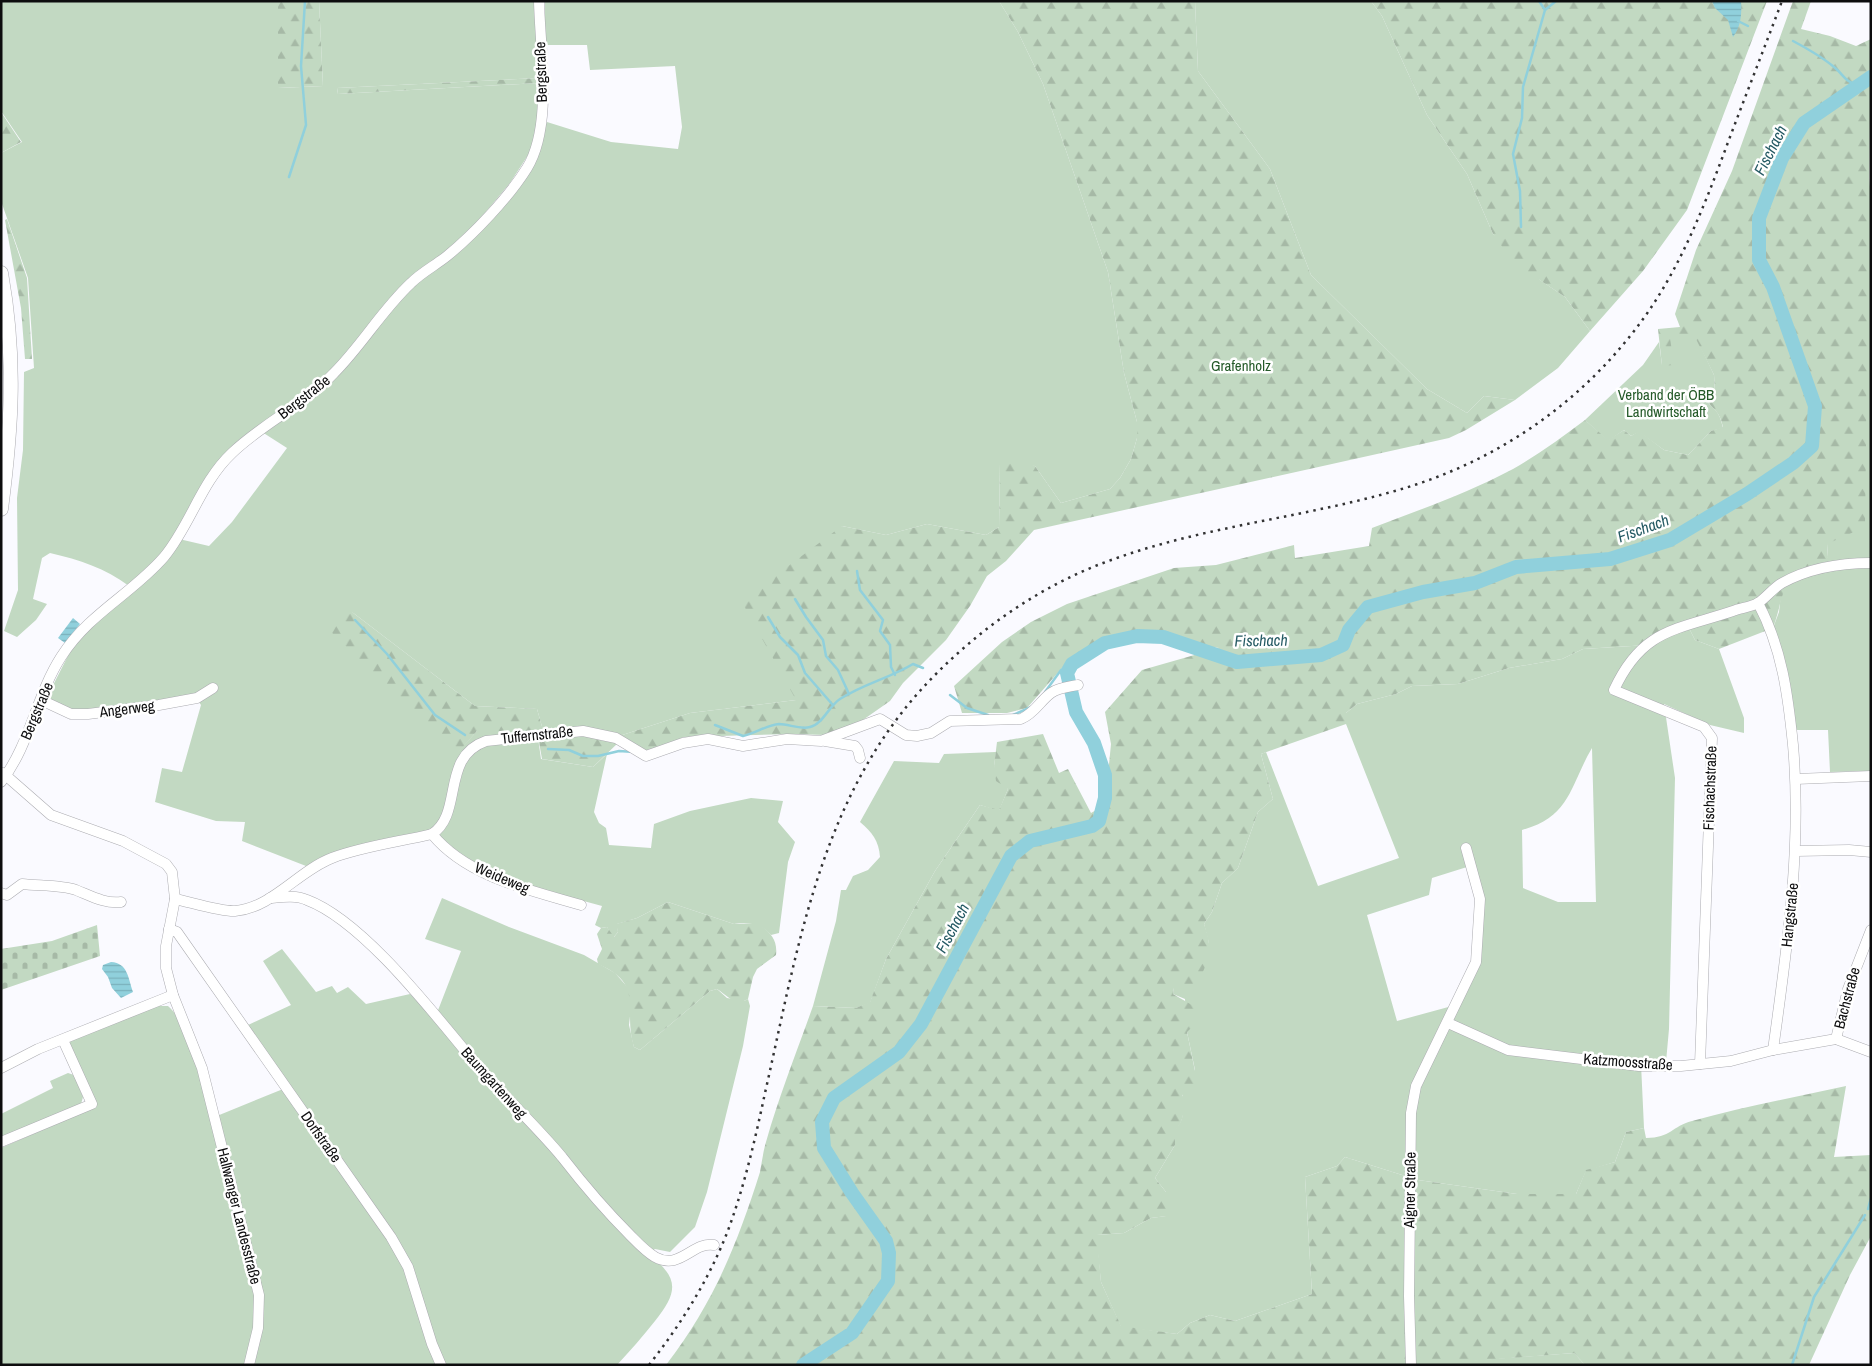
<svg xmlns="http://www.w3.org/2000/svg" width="1872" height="1366" viewBox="0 0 1872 1366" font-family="'Archivo Narrow',sans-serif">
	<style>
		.green { fill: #c2d9c2; fill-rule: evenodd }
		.forest { fill: url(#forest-firs) }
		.cemetery { fill: url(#cemetery-stones) }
		.water { fill: url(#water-rules) }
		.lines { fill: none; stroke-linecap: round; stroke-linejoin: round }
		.stream { stroke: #90d0dc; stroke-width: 2.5 }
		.river { stroke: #90d0dc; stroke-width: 14 }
		.minor-casing { stroke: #acacb1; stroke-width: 11 }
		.highway-casing { stroke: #acacb1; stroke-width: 15 }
		.minor { stroke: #fff; stroke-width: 10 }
		.highway { stroke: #fff; stroke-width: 14 }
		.rail { stroke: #323233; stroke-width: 2.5; stroke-dasharray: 2.5 5; stroke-linecap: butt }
		.labels { text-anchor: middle; stroke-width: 5; stroke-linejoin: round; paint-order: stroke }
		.street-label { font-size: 15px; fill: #0d0d0e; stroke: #fff }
		.park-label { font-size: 15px; fill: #255a29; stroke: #fff }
		.water-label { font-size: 16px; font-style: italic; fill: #255a64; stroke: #fff }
	</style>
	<defs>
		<pattern id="forest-firs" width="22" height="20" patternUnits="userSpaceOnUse" patternTransform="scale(1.25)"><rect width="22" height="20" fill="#c2d9c2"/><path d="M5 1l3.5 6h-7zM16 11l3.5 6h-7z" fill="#a6b9a6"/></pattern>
		<pattern id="cemetery-stones" width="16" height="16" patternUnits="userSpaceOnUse" patternTransform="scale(1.25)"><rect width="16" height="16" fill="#c2d9c2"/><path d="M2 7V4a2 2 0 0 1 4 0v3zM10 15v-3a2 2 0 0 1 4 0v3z" fill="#a6b9a6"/></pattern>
		<pattern id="water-rules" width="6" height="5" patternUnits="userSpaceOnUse" patternTransform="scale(1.25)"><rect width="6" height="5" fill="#90d0dc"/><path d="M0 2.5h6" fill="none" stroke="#7bb1bc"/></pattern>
	</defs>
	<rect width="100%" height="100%" fill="#fafaff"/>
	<!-- green -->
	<g class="green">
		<path d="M1,1H278V88L323,86L319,1H537L538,78L337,88L338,94L538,83L539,121L532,149L510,183L479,220L323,380L247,434L165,550L129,586C105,568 80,560 50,553L42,558L33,599L47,604L36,620L17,637L4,631L18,590L17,498L23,450L24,372L34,368L28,278L1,201V153L22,142L1,111Z"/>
		<path d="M545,1H999L1018,32L1043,84L1108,272L1124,373L1137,422V438L1131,459L1120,478L1110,489L1061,503L1035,466L1000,463L999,527L986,535L927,524L886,535L842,526L796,700L690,713L610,739L543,730L537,709L475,706L352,612L456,754L477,731H537L541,759L593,767L607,754L594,812L599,823L606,828L609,845L651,848L654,824L690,811L751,798L783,801L778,822L795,842L788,862L779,933L771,935C762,924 748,921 734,924L668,902L637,918L617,924L618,932L613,938L607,927L601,928L595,925L602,906L510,881L460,856L438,835L330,856L306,866L242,841L245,822L216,821L155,802L162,768L182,772L201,705L194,695L77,712L50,702L47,697L73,646L179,539L209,546L232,522L287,448L262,432L311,398L391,308L522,179L547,122L611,142L678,149L682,127L675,66L590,70L587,45H545Z"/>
		<path d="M1195,1H1371L1382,16L1427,115L1467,174L1493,234L1540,280L1565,297L1590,331L1558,368L1515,400L1484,396L1467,413L1427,389L1311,275L1270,169L1198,71Z"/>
		<path d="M1871,170V771L1830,772L1828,730H1795L1773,628L1779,612L1781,594L1788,584L1828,557L1827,544Z"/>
		<path d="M1669,337H1696L1714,375L1715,393H1702C1710,410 1719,406 1723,428L1711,431L1688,455L1664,450L1639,432L1631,436L1624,430L1608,441L1585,420L1643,365L1659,342L1662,365H1673Z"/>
		<path d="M1688,626L1695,640L1719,649L1744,718V733L1710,725L1664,704L1675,778L1669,1029L1666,1062L1641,1064L1644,1128L1626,1132L1615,1162L1586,1171L1576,1194H1517L1418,1180L1345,1157L1337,1166L1305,1177L1312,1294L1235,1321L1210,1315L1190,1323L1177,1334L1121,1327L1101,1282L1096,1235L1124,1233L1151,1218L1166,1216V1192L1155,1178L1175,1145L1174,1131C1187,1116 1181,1114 1182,1097C1183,1089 1192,1078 1195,1070L1187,1032L1185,999L1173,994L1174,988L1209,943L1204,924L1212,912L1222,883L1238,868L1258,812L1273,799L1261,754L1266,752L1318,886L1399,858L1346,724V713L1357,704L1396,694L1412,686L1458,684L1509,668L1562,659L1583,649L1648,645ZM1592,748L1596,902H1558L1523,888L1522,830C1571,817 1570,785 1592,748ZM1467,867L1476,895L1473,961L1452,1006L1397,1021L1367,915L1429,895L1432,878Z"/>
		<path d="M996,752L994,766L1008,789L999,811L980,805L935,871L886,959L870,1003L856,1008L813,1006L836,921L841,890H846L853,876L868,870L880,857C879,841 872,832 860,822L894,761L939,763L944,754Z"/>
		<path d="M442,898L509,927L584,955L615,973L630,990L632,999L629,1025L634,1047L640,1050L710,991L717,989L727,998L744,1001L748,999L750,1006L743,1046L707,1192L695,1227L670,1252L655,1249L648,1254C680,1278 678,1292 655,1321C643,1336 630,1351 617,1365H1V1148L97,1106L69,1042L155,1006H168C190,1024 205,1090 212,1118L288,1087L246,1026L291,1005L263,961L282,949L316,992L332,986L337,993L348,987L366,1004L410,994L435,1018L461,951L425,939Z"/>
		<path d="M68,1073L74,1075L83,1097L81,1104L1,1138V1114L53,1088L50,1081Z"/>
		<path d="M1574,1353L1585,1365H1424V1364Z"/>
	</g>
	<!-- forest -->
	<g class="forest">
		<path d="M278,1H319L323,86L278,88Z"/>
		<path d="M999,1H1195L1198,71L1270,169L1311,275L1427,389L1467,413L1484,396L1515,400L1466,430L1449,438L1034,530L1006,561L987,576L970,606L946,640L903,683L890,701L860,722L826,735L792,734L684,737L648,752L619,742L593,767L542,759L537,731H477L456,755L323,624L352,612L475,706L537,709L543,730L610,739L690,713L796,700L744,606L760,587L842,526L886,535L927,524L986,535L999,527L1000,463L1013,457L1035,466L1061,503L1110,489L1120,478L1131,459L1137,438V422L1124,373L1108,272L1043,84L1018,32Z"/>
		<path d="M1371,1H1767L1687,210L1643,271L1590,331L1565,297L1513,262L1493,234L1467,174L1427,115L1382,16Z"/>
		<path d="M1793,1H1811L1801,29L1830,36L1856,46L1871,39L1865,527L1827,544L1828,557L1823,573C1775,583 1787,589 1773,628L1719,649L1695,640L1688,626L1648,645L1583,649L1562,659L1509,668L1458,684L1412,686L1396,694L1357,704L1346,713V724L1261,754L1273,799L1258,812L1238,868L1222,883L1212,912L1204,924C1206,930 1209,938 1209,944C1209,965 1199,992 1174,988L1173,994L1197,1008L1198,1021L1187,1032L1195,1071L1196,1092L1182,1095C1184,1111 1185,1119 1175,1131V1145L1155,1178L1166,1192L1175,1209L1167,1216L1151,1218L1124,1233L1097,1235L1101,1282L1121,1326L1177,1334L1190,1323L1210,1315L1235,1321L1312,1294L1305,1177L1337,1166L1345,1157L1418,1180L1517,1194H1576L1586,1170L1615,1162L1626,1132L1644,1128L1646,1138C1671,1138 1672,1126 1692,1121C1743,1107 1795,1097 1846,1086L1834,1157L1871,1155V1236L1850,1275L1809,1365H1585L1574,1353L1424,1365H666C713,1304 737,1245 760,1172C762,1162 763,1152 766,1142C779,1096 797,1051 813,1006L856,1008L870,1002L886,959L935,871L980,805L999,810L1008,789L996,781L994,766L997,742L1043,734L1059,773L1068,769L1091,813L1105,805L1111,744L1105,712L1142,670L1219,648L1136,635L1103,639L1069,660L1027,708L1007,713H962L954,686L1002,642L1031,622L1067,604L1174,568L1216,565L1294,545L1295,558L1369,546L1372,528C1419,510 1468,493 1513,469C1538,455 1562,437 1585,420L1608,440L1624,430L1631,436L1639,431L1664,450L1688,455L1711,431L1723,427C1719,407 1710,410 1702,392L1715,393L1714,375L1695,337L1670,338L1674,365L1662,366L1658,329L1680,327L1675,314L1696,250L1732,171Z"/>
		<path d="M538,78V83L338,94L337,88Z"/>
		<path d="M1,112L21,142L1,153Z"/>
		<path d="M7,219L27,278L32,359H25L21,308L5,220Z"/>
		<path d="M668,902L734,924L757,923C769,931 778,939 776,955L757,969L753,977L748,999C735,1007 728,996 717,989L710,991L640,1050L634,1047C622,1008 646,985 598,964L597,959L602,949L597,934L601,928L607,927L614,937L618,932L616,924L637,918Z"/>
	</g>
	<!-- cemetery -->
	<path class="cemetery" d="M97,925L100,956L1,990V949L52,941Z"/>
	<!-- water -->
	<g class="water">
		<path d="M1712,1H1741C1742,13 1741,27 1733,37L1728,20L1715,8Z"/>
		<path d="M73,618L80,624L65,643L58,638Z"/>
		<path d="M111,962C128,963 128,978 133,992L121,998L112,988L108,977L102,969L103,965Z"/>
	</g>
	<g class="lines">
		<!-- stream -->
		<g class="stream">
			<path d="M1539,1L1545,10L1556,1"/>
			<path d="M1738,21L1748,26"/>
			<path d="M1793,41C1808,49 1821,56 1834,67C1845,76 1842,79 1858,86"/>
			<path d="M289,177L306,125L301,66L305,1"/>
			<path d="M1521,227L1520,191L1513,154L1522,118L1523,87L1545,10"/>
			<path d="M857,571L860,590L883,620L880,631L890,645L891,667L895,675"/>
			<path d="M795,599L806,617L823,640L826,656L838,670L849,694"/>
			<path d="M768,617L780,637L798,655L805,673L832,704"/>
			<path d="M355,620L387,654L435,715L465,735"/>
			<path d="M1045,692L1061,670L1072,664"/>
			<path d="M950,695L967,708L988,715"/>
			<path d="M1013,715L1031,707"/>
			<path d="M715,725L743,736C756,733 767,725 779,724C789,724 800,730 810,727C822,725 829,706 840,699C863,684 890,678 913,664L923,668"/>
			<path d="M548,749L569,750L583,756H598L619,751L634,752"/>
			<path d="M1868,1209L1871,1198"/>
			<path d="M1792,1365L1814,1297L1865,1215"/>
		</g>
		<!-- river -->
		<path class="river" d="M803,1365L852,1333L888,1281L889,1253L886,1241L852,1193L824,1148L822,1122L834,1098L899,1052L921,1024L1011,856L1030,841L1092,826L1099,821L1105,798V775L1094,743L1076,712L1067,673L1072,664L1105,643L1137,636L1163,637L1237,662L1321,655L1343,645L1349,630L1368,607L1423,592L1475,583L1516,567L1610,559L1670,540L1747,494L1793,463L1812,446L1815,406L1773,287L1759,260V218L1782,158L1804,123L1871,77"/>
		<defs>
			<g id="minor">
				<path d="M1758,603C1782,648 1788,695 1793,745C1802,848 1787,948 1773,1050"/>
				<path d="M41,700L71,714H88L159,705L197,698L213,688"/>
				<path d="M825,741L855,746L858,750L860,758"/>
				<path d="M3,773L51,815L123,841L166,864L172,872L175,899L166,946V968L173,995L202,1068L259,1295L258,1328L249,1365"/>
				<path d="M1796,779L1871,776"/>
				<path d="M1,782C30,745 36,696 61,657C89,613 132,594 164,557C190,526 201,482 232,453C263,423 304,405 334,373C362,345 382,310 411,283C422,272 436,265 447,256C474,234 509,197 527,168C553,126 540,50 539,1"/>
				<path d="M432,834C467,877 530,890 581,905"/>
				<path d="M1796,851L1849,850L1871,852"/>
				<path d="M1,893L7,895L22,884C39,886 61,885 76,890C91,896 105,904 121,902"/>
				<path d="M270,898C282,897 296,895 307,900C366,922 440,1022 482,1071C508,1100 537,1127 562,1157C583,1184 605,1210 629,1234C637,1242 645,1251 655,1257C680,1271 693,1241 714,1245"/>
				<path d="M175,899C190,902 222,912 235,911C272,908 298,871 332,858C364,846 399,842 432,834C464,813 440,757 486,741L583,731L616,738L646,756L683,743L708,739L743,746L787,739L821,741L880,719L906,735L917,736L931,733L950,721L1021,719C1035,713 1040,701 1051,693C1059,687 1069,687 1078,685"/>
				<path d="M169,929L177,932L391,1237L408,1267L432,1344L441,1365"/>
				<path d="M1448,1023L1508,1050L1639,1066H1681L1731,1061L1773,1050L1836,1039L1871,1052"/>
				<path d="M1836,1039L1848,989L1871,930"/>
				<path d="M1700,1064L1712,738L1704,727L1614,690C1642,629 1676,630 1733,611C1740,608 1751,607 1758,603C1767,597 1773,588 1782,583C1809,568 1840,563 1871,563"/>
				<path d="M1,1068L38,1049L173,995"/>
				<path d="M1,1142L92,1104L63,1040"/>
				<path d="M1411,1365L1409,1296L1411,1113L1416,1086L1476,962L1480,899L1466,848"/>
			</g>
			<path id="highway" d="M1,273C16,357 12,425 1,509"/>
		</defs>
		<!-- minor casing -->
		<use href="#minor" class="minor-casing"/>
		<!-- highway casing -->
		<use href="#highway" class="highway-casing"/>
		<!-- minor -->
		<use href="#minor" class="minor"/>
		<!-- highway -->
		<use href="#highway" class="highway"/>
		<!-- rail -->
		<path class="rail" d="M649,1365C681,1324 708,1281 727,1233C744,1188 755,1140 765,1093C799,943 822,786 938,672C988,622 1048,582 1114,559C1209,525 1309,517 1405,488C1491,462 1569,411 1626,341C1674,284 1701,215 1727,145C1745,97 1764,49 1782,1"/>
	</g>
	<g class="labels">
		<!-- street labels -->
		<g class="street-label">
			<text transform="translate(541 72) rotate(-92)" y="5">Bergstraße</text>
			<text transform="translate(304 397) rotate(-38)" y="5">Bergstraße</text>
			<text transform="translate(127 709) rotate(-7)" y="5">Angerweg</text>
			<text transform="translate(37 711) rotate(-67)" y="5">Bergstraße</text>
			<text transform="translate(537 735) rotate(-6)" y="5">Tuffernstraße</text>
			<text transform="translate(1710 788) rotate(-88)" y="5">Fischachstraße</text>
			<text transform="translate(502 878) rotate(23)" y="5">Weideweg</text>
			<text transform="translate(1790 915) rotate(-84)" y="5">Hangstraße</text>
			<text transform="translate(1847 998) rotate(-75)" y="5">Bachstraße</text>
			<text transform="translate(1628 1062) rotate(4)" y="5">Katzmoosstraße</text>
			<text transform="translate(494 1083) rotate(48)" y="5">Baumgartenweg</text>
			<text transform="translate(321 1137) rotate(55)" y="5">Dorfstraße</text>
			<text transform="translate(1410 1190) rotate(-89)" y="5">Aigner Straße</text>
			<text transform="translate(239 1216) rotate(76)" y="5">Hallwanger Landesstraße</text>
		</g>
		<!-- park labels -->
		<g class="park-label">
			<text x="1241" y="371">Grafenholz</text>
			<text x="1666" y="400">Verband der ÖBB<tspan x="1666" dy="17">Landwirtschaft</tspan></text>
		</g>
		<!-- water labels -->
		<g class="water-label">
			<text transform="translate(1770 150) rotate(-63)" y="6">Fischach</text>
			<text transform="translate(1643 528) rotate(-20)" y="6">Fischach</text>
			<text transform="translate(1261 640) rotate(-1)" y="6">Fischach</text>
			<text transform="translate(952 928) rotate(-62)" y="6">Fischach</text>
		</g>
	</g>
	<!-- border -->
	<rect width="1872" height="1366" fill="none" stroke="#0d0d0e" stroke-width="5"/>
</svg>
